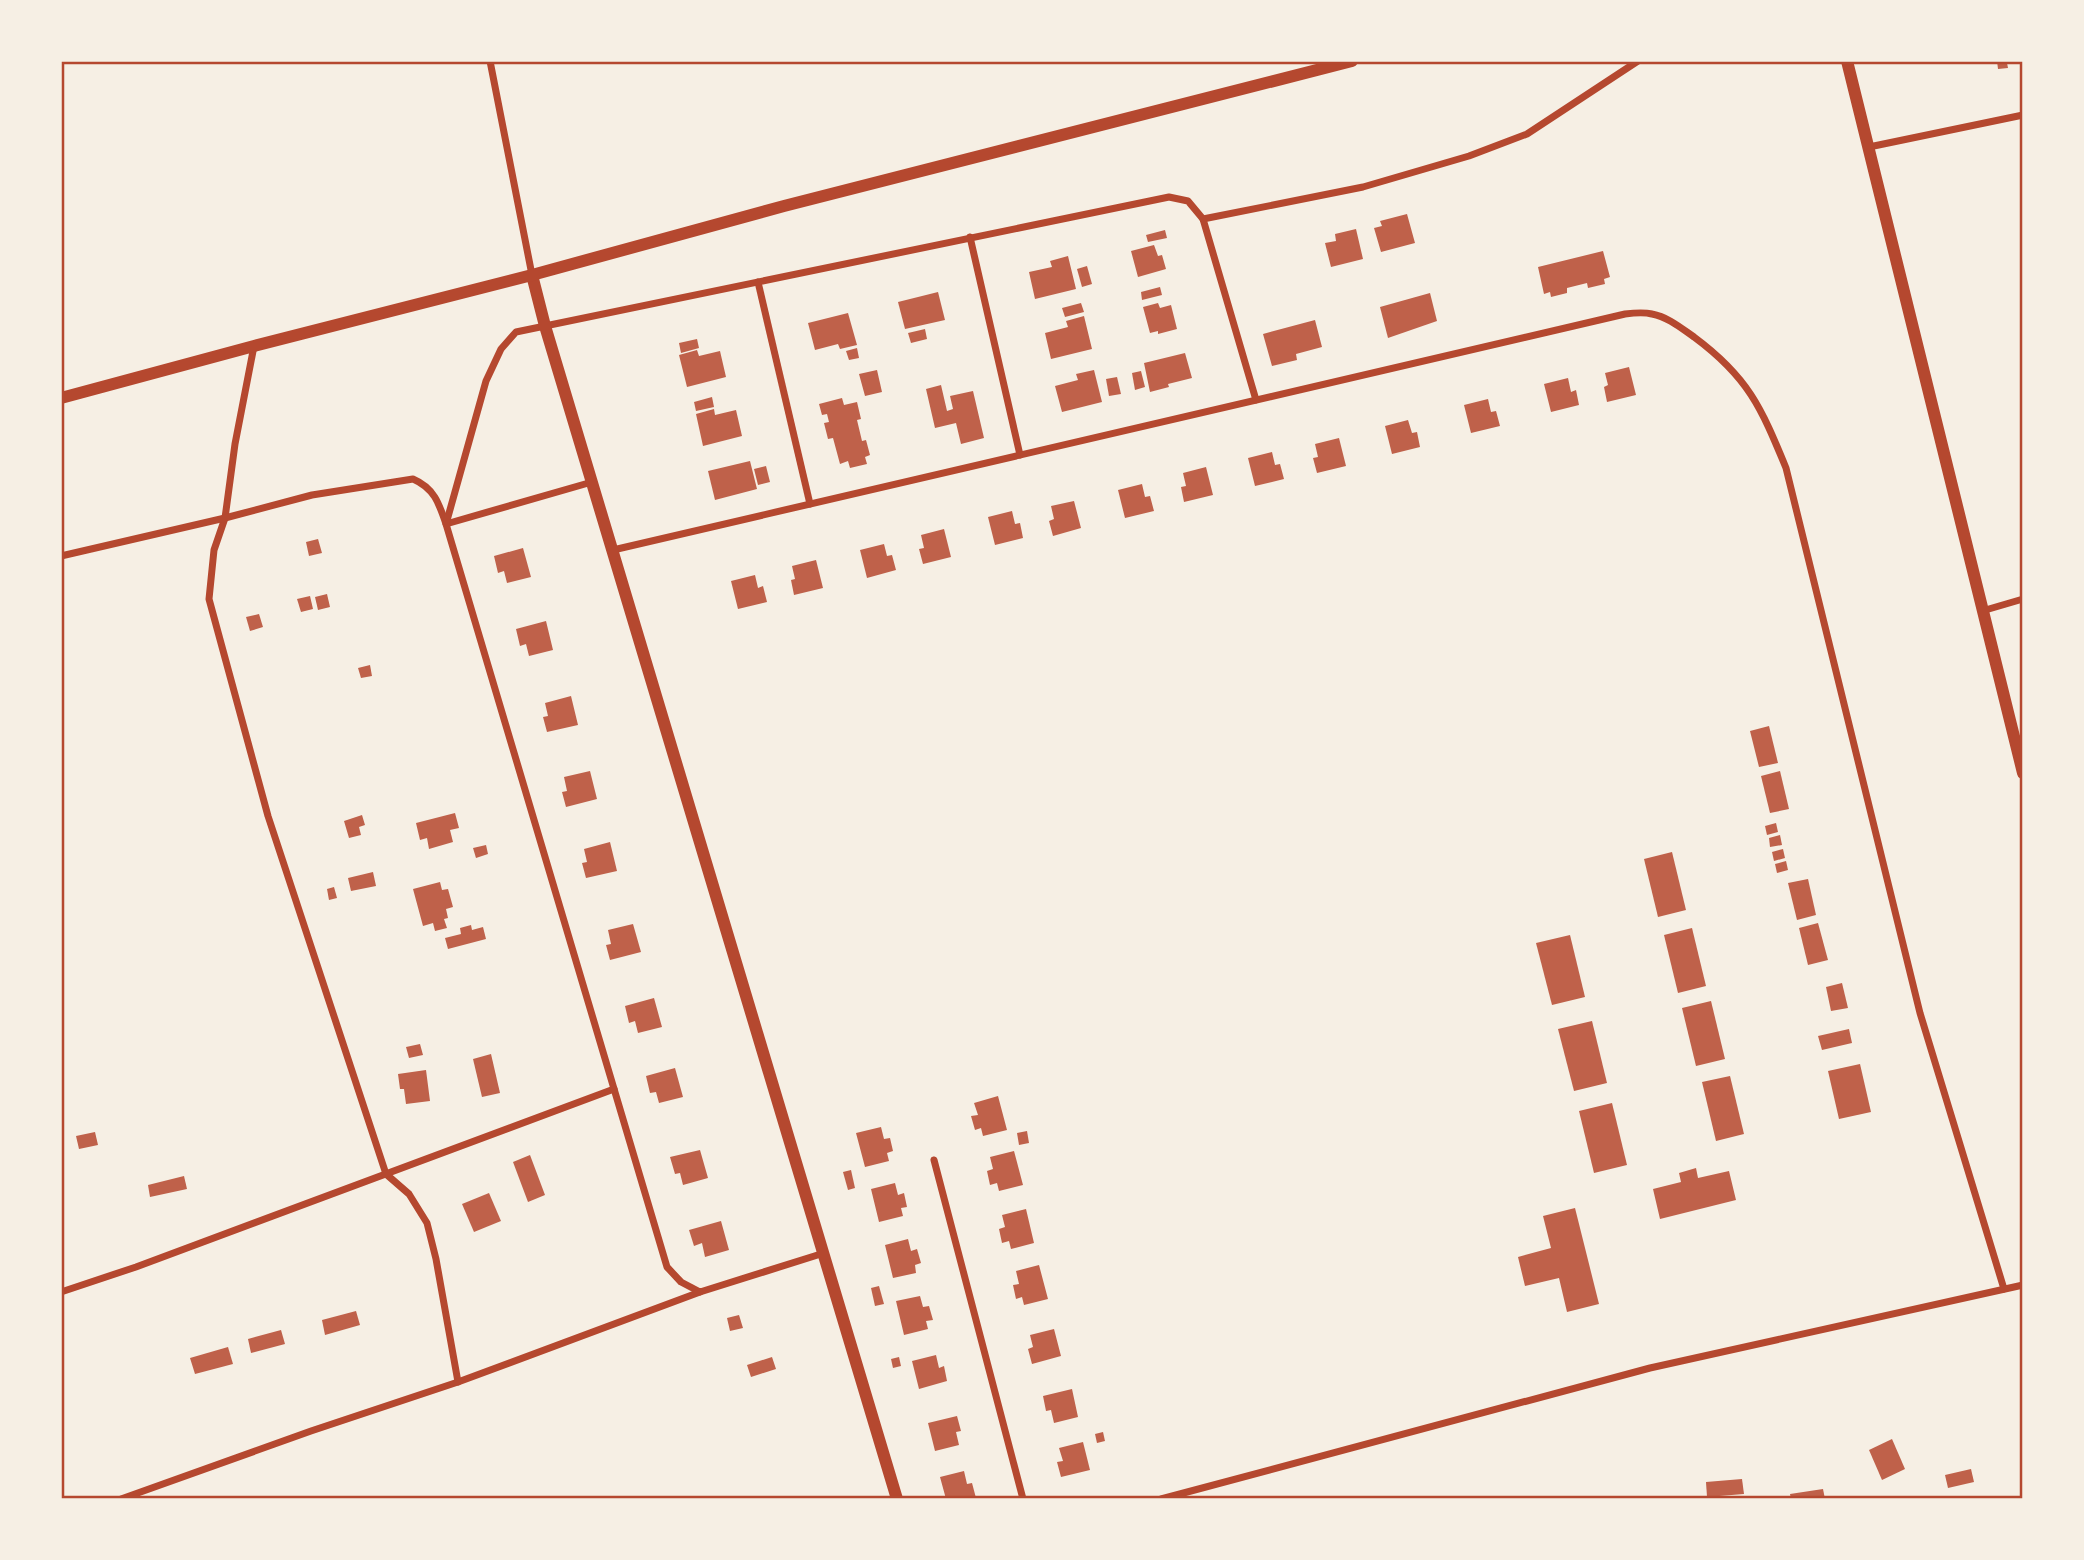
<svg xmlns="http://www.w3.org/2000/svg" width="2084" height="1560" viewBox="0 0 2084 1560" font-family="'Roboto Condensed',sans-serif">
	<style>
		.building { fill: #bf614a }
		.lines { fill: none; stroke-linecap: round; stroke-linejoin: round }
		.minor { stroke: #b5482f; stroke-width: 7 }
		.tertiary { stroke: #b5482f; stroke-width: 12 }
		.neatline { fill: none; stroke: #b5482f; stroke-width: 2.5 }
	</style>
	<rect width="100%" height="100%" fill="#f6efe4"/>
	<!-- building -->
	<g class="building">
		<path d="M1997,61H2012V62L2007,63L2008,68L1998,69Z"/>
		<path d="M1407,214L1415,243L1381,252L1374,228L1382,226L1380,221Z"/>
		<path d="M1356,229L1363,259L1331,267L1325,243L1336,241L1335,234Z"/>
		<path d="M1165,230L1167,238L1148,242L1146,235Z"/>
		<path d="M1154,245L1158,256L1162,255L1166,269L1138,277L1131,251Z"/>
		<path d="M1603,251L1610,277L1604,279L1605,284L1588,288L1587,283L1567,288V293L1551,297L1550,292L1544,294L1538,267Z"/>
		<path d="M1068,256L1076,289L1035,299L1029,272L1052,267L1050,261Z"/>
		<path d="M1087,266L1092,284L1082,287L1077,269Z"/>
		<path d="M1160,287L1162,295L1142,300L1141,292Z"/>
		<path d="M938,292L945,320L905,329L898,302Z"/>
		<path d="M1430,293L1437,321L1388,338L1380,307Z"/>
		<path d="M1081,303L1084,312L1065,317L1062,308Z"/>
		<path d="M1158,303L1160,308L1171,305L1177,329L1158,334V331L1150,333L1143,307Z"/>
		<path d="M848,313L857,345L840,349L838,344L815,350L808,323Z"/>
		<path d="M1084,316L1092,349L1051,359L1045,333L1068,327L1066,321Z"/>
		<path d="M1315,320L1322,347L1296,354L1297,360L1272,366L1263,334Z"/>
		<path d="M925,329L927,339L911,343L908,333Z"/>
		<path d="M697,339L699,348L681,353L679,343Z"/>
		<path d="M857,348L859,358L849,360L846,351Z"/>
		<path d="M697,350L699,356L720,351L726,377L687,387L679,355Z"/>
		<path d="M1185,353L1192,378L1168,384L1169,387L1150,392L1144,363Z"/>
		<path d="M1629,367L1636,395L1607,402L1604,387L1608,385L1605,373Z"/>
		<path d="M877,370L882,392L865,396L859,374Z"/>
		<path d="M1094,370L1102,402L1062,412L1055,386L1078,380L1076,374Z"/>
		<path d="M1141,371L1145,387L1135,390L1132,373Z"/>
		<path d="M1117,377L1121,394L1109,396L1106,379Z"/>
		<path d="M1568,378L1571,392L1576,390L1579,405L1551,412L1544,384Z"/>
		<path d="M941,385L947,411L953,409L950,396L973,391L984,438L961,444L956,423L935,428L926,389Z"/>
		<path d="M712,397L714,407L696,411L694,402Z"/>
		<path d="M842,398L844,405L857,402L861,419L857,420L862,441L866,440L870,455L865,457L867,464L850,468L848,461L840,464L833,438L828,439L824,423L829,422L827,414L822,415L819,404Z"/>
		<path d="M1488,399L1491,412L1496,411L1500,426L1471,433L1464,405Z"/>
		<path d="M714,409L715,415L736,410L742,436L703,446L696,414Z"/>
		<path d="M1408,420L1412,433L1417,432L1420,447L1392,454L1385,426Z"/>
		<path d="M1339,438L1346,466L1317,473L1313,458L1318,457L1315,444Z"/>
		<path d="M1272,452L1275,465L1280,464L1284,479L1255,486L1248,458Z"/>
		<path d="M750,461L757,489L715,500L708,471Z"/>
		<path d="M766,466L770,482L758,485L754,469Z"/>
		<path d="M1206,467L1213,495L1184,502L1181,487L1186,486L1183,473Z"/>
		<path d="M1142,484L1145,497L1150,496L1154,511L1125,518L1118,490Z"/>
		<path d="M1074,501L1081,528L1053,536L1049,521L1054,519L1051,506Z"/>
		<path d="M1012,511L1015,524L1020,523L1023,538L995,545L988,517Z"/>
		<path d="M944,529L951,557L923,564L919,549L924,548L921,535Z"/>
		<path d="M318,539L322,553L309,556L306,542Z"/>
		<path d="M884,544L887,556L892,555L896,570L867,578L860,550Z"/>
		<path d="M523,548L531,577L507,583L504,571L498,573L494,556Z"/>
		<path d="M816,560L823,588L794,595L791,580L795,579L792,566Z"/>
		<path d="M755,575L758,588L763,586L767,602L738,609L731,581Z"/>
		<path d="M327,594L330,607L318,610L315,597Z"/>
		<path d="M310,596L313,609L301,612L297,599Z"/>
		<path d="M259,614L263,627L250,631L246,617Z"/>
		<path d="M546,621L553,650L529,656L526,644L520,646L516,629Z"/>
		<path d="M370,665L372,676L361,678L358,668Z"/>
		<path d="M571,696L578,725L547,732L543,717L548,716L545,703Z"/>
		<path d="M1769,726L1778,763L1759,767L1750,731Z"/>
		<path d="M590,771L597,799L566,807L562,792L567,791L564,777Z"/>
		<path d="M1780,771L1789,809L1770,813L1761,776Z"/>
		<path d="M455,813L459,828L450,830L453,842L429,849L427,838L420,840L416,823Z"/>
		<path d="M362,815L365,825L359,827L361,835L349,838L344,821Z"/>
		<path d="M1776,823L1778,832L1767,835L1765,826Z"/>
		<path d="M1780,835L1782,845L1770,847L1769,838Z"/>
		<path d="M610,842L617,871L586,878L582,863L587,862L584,849Z"/>
		<path d="M486,845L488,854L476,858L473,848Z"/>
		<path d="M1783,849L1785,858L1774,861L1772,852Z"/>
		<path d="M1672,852L1686,910L1658,917L1644,859Z"/>
		<path d="M1786,861L1788,870L1777,873L1775,864Z"/>
		<path d="M373,872L376,886L351,891L348,878Z"/>
		<path d="M1808,879L1816,915L1797,920L1788,883Z"/>
		<path d="M440,882L442,890L448,889L453,907L446,909L448,918L444,919L447,928L435,931L433,923L423,926L413,889Z"/>
		<path d="M334,887L337,898L329,900L327,889Z"/>
		<path d="M1818,923L1828,960L1808,965L1799,928Z"/>
		<path d="M633,924L641,952L610,960L606,945L611,944L608,930Z"/>
		<path d="M471,925L472,930L483,927L486,939L448,949L445,938L461,934L460,928Z"/>
		<path d="M1692,928L1706,986L1678,993L1664,935Z"/>
		<path d="M1570,935L1585,997L1552,1005L1536,943Z"/>
		<path d="M1842,983L1848,1008L1831,1011L1826,987Z"/>
		<path d="M654,998L662,1027L638,1033L635,1021L629,1023L625,1006Z"/>
		<path d="M1711,1001L1725,1059L1696,1066L1682,1008Z"/>
		<path d="M1592,1021L1607,1083L1574,1091L1558,1029Z"/>
		<path d="M1849,1029L1852,1043L1822,1050L1818,1036Z"/>
		<path d="M420,1044L423,1055L409,1058L406,1047Z"/>
		<path d="M491,1054L500,1093L482,1097L473,1059Z"/>
		<path d="M1860,1064L1871,1112L1839,1119L1828,1071Z"/>
		<path d="M675,1068L683,1097L659,1103L656,1092L650,1093L646,1076Z"/>
		<path d="M426,1070L430,1101L406,1104L404,1089H400L398,1074Z"/>
		<path d="M1730,1076L1744,1134L1716,1141L1702,1082Z"/>
		<path d="M998,1096L1007,1130L983,1136L981,1128L975,1130L971,1116L978,1115L974,1103Z"/>
		<path d="M1612,1103L1627,1165L1594,1173L1579,1111Z"/>
		<path d="M881,1127L884,1139L890,1138L893,1151L887,1153L889,1161L865,1167L856,1133Z"/>
		<path d="M1027,1131L1029,1143L1019,1145L1017,1133Z"/>
		<path d="M95,1132L98,1145L79,1149L76,1136Z"/>
		<path d="M700,1150L708,1178L683,1185L680,1173L675,1174L670,1157Z"/>
		<path d="M1014,1151L1023,1185L999,1191L997,1183L990,1185L987,1171L993,1169L990,1157Z"/>
		<path d="M530,1155L545,1195L528,1202L513,1162Z"/>
		<path d="M1696,1168L1698,1178L1729,1171L1736,1200L1660,1219L1653,1189L1681,1182L1679,1173Z"/>
		<path d="M851,1170L855,1188L848,1190L843,1172Z"/>
		<path d="M184,1176L187,1189L150,1197L148,1185Z"/>
		<path d="M895,1183L898,1195L904,1193L907,1207L901,1208L903,1216L879,1222L871,1189Z"/>
		<path d="M489,1193L501,1221L474,1232L462,1204Z"/>
		<path d="M1575,1208L1599,1304L1567,1312L1559,1278L1525,1286L1518,1257L1551,1248L1543,1216Z"/>
		<path d="M1026,1209L1034,1243L1011,1249L1009,1241L1002,1243L999,1229L1005,1227L1002,1215Z"/>
		<path d="M721,1221L729,1250L705,1257L702,1243L694,1246L689,1230Z"/>
		<path d="M908,1239L911,1251L917,1249L921,1263L915,1265L916,1273L893,1278L885,1245Z"/>
		<path d="M1039,1265L1048,1299L1024,1305L1022,1297L1016,1299L1013,1285L1019,1284L1016,1271Z"/>
		<path d="M879,1286L884,1304L875,1306L871,1288Z"/>
		<path d="M920,1296L923,1307L929,1306L933,1320L926,1321L928,1329L904,1335L896,1301Z"/>
		<path d="M356,1311L360,1325L325,1335L322,1320Z"/>
		<path d="M739,1315L743,1328L730,1331L727,1318Z"/>
		<path d="M1054,1329L1061,1356L1032,1364L1028,1349L1033,1347L1030,1335Z"/>
		<path d="M281,1330L285,1344L251,1353L248,1339Z"/>
		<path d="M228,1347L233,1364L195,1374L190,1358Z"/>
		<path d="M936,1355L939,1368L944,1366L947,1381L919,1389L912,1361Z"/>
		<path d="M772,1357L776,1369L751,1377L747,1365Z"/>
		<path d="M899,1357L901,1366L893,1368L891,1359Z"/>
		<path d="M1072,1389L1078,1417L1054,1423L1051,1410L1046,1411L1043,1396Z"/>
		<path d="M957,1416L961,1431L956,1432L959,1445L935,1451L928,1423Z"/>
		<path d="M1103,1432L1105,1441L1097,1443L1095,1434Z"/>
		<path d="M1892,1439L1905,1469L1882,1480L1869,1450Z"/>
		<path d="M1083,1442L1090,1470L1061,1477L1057,1462L1063,1461L1059,1448Z"/>
		<path d="M1971,1469L1974,1482L1948,1488L1945,1475Z"/>
		<path d="M964,1471L967,1484L972,1483L976,1498L946,1499L940,1477Z"/>
		<path d="M1742,1479L1744,1494L1707,1497L1706,1482Z"/>
		<path d="M1823,1489L1825,1499H1791L1790,1494Z"/>
	</g>
	<g class="lines">
		<!-- minor -->
		<g class="minor">
			<path d="M490,61L532,275"/>
			<path d="M1869,147L2023,115"/>
			<path d="M1203,219L1363,187L1469,156L1527,134L1638,61"/>
			<path d="M970,237L1020,455"/>
			<path d="M758,282L810,504"/>
			<path d="M254,346L235,444L225,518L214,550L209,599L268,816L386,1174L409,1194L427,1223L436,1259L458,1382"/>
			<path d="M613,550L1625,314C1633,313 1644,312 1652,314C1668,317 1681,328 1694,337C1748,377 1761,407 1786,468L1920,1013L2004,1289"/>
			<path d="M61,556L225,518L312,495L413,479C434,488 439,503 446,524L592,482"/>
			<path d="M1982,611L2023,599"/>
			<path d="M934,1160L1023,1499"/>
			<path d="M824,1253L700,1292L681,1282L667,1267L446,524L486,381L501,349L516,332L1169,197L1188,201L1203,219L1256,400"/>
			<path d="M61,1292L136,1267L614,1089"/>
			<path d="M121,1499L311,1431L458,1382L700,1292"/>
			<path d="M1161,1499L1650,1368L2023,1285"/>
		</g>
		<!-- tertiary -->
		<g class="tertiary">
			<path d="M1847,61L2023,773"/>
			<path d="M532,275L545,326L897,1499"/>
			<path d="M61,398L254,346L532,275L784,206L1352,61"/>
		</g>
	</g>
	<!-- border -->
	<rect width="2084" height="1560" fill="none" stroke="#f6efe4" stroke-width="126"/>
	<rect x="63" y="63" width="1958" height="1434" class="neatline"/>
</svg>
